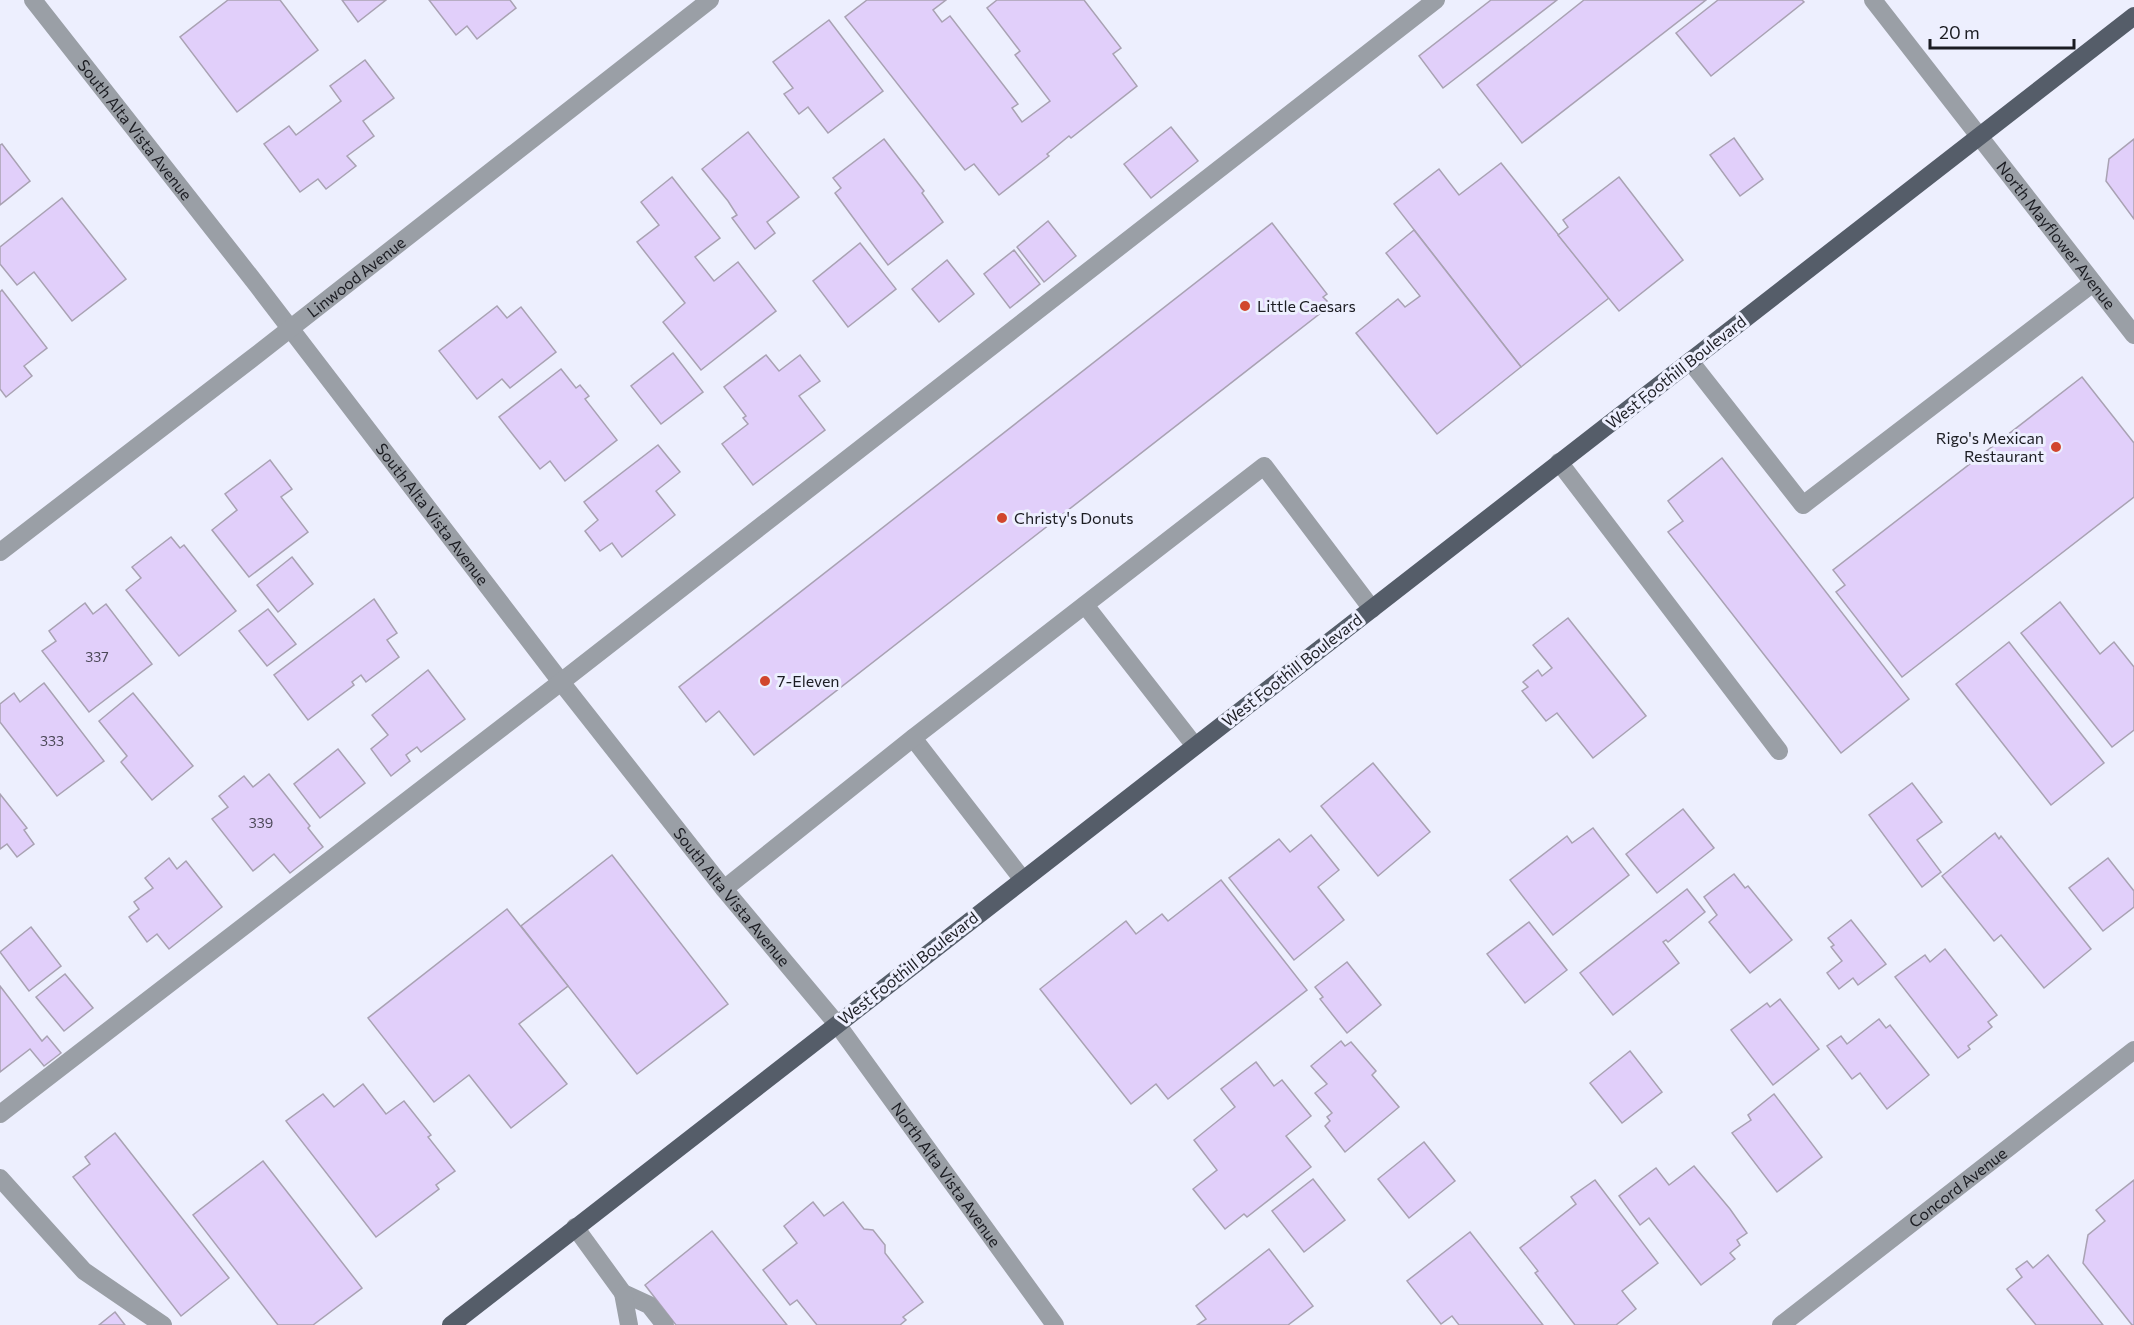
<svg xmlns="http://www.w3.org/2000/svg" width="2134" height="1325" viewBox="0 0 2134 1325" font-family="Commissioner,sans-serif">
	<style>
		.building { fill: #e1cffa; stroke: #a9a2b3; stroke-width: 1.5 }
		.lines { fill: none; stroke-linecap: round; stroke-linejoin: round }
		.minor { stroke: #9a9fa6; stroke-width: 18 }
		.major { stroke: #555d69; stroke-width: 18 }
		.poi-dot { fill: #d1462d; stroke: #edeffe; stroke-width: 2 }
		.labels { text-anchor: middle; stroke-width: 6; stroke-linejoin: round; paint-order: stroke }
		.number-label { font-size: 14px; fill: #4c4958 }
		.street-label { font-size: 16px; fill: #1b1c22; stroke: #edeffe }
		.poi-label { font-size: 16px; fill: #1b1c22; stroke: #edeffe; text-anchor: start }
	</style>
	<rect width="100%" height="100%" fill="#edeffe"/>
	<!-- building -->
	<g class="building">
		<path d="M228,0H280L318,50L237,112L180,37Z"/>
		<path d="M342,0H386L358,22Z"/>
		<path d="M429,0H510L516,8L477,39L467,26L456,35Z"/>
		<path d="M867,0H946L933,10L942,22L950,16L1018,104L1012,108L1022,122L1050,101L1015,55L1020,51L987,8L997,0H1084L1121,48L1113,54L1137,86L1071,138L1069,136L1047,154L1049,156L999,195L974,164L965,170L845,17Z"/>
		<path d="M1491,0H1557L1443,88L1419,56Z"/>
		<path d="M1584,0H1706L1522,143L1477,85Z"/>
		<path d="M1718,0H1802L1804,2L1711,76L1676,33Z"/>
		<path d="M829,20L883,91L828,133L808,107L799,114L784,94L793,88L773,62Z"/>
		<path d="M365,60L394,98L363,121L374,136L347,156L356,166L326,189L318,179L300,192L264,144L289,126L296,135L341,101L330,86Z"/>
		<path d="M1171,127L1198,161L1151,198L1124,164Z"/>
		<path d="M748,132L799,197L767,222L775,233L755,249L732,218L737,215L728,201L702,169Z"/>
		<path d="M1734,138L1763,179L1740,196L1710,155Z"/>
		<path d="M884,139L924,191L922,193L943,222L888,265L835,193L841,188L833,178Z"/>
		<path d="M2134,139V219L2106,181L2109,159Z"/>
		<path d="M2,144L30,181L0,205V145Z"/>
		<path d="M1501,163L1609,298L1521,367L1394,204L1439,169L1459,195Z"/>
		<path d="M672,177L720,238L695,257L714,281L738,262L776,311L701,370L663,322L685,303L637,242L659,225L641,202Z"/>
		<path d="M1619,177L1683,260L1619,311L1558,235L1568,227L1563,220Z"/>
		<path d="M62,198L126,279L72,321L34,272L17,285L0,264V247Z"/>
		<path d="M1048,221L1076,256L1044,282L1017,247Z"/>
		<path d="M1272,223L1327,294L1323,297L1331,305L754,755L719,711L706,722L679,687Z"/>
		<path d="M1414,230L1521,367L1437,434L1356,333L1398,299L1405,307L1420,296L1386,253Z"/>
		<path d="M860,243L896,289L848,327L813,281Z"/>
		<path d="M1014,250L1040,284L1010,308L984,274Z"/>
		<path d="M947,260L974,294L939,322L912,289Z"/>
		<path d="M2,290L47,348L24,366L32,376L6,397L0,389V292Z"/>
		<path d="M497,306L507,318L521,307L556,352L510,388L502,379L477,399L439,351Z"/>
		<path d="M673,353L703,392L661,424L631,386Z"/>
		<path d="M766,355L779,371L800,355L820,381L799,396L825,430L753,485L722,444L748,424L743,418L746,416L724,387Z"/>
		<path d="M561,369L576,388L580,385L589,396L585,399L617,440L565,481L550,461L540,469L499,417Z"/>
		<path d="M2082,377L2134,443V497L1902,677L1836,592L1845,585L1833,570Z"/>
		<path d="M658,445L680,472L656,491L675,515L622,557L612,543L600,551L585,531L598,520L584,502Z"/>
		<path d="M1722,458L1909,699L1841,753L1668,532L1683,521L1668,501Z"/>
		<path d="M270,460L292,489L281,497L308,532L249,577L212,530L237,510L225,494Z"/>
		<path d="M171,537L180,548L184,545L236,611L179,656L126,590L141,578L132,567Z"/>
		<path d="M292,557L313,584L278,612L257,585Z"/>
		<path d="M374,599L397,633L387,640L399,657L366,682L361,675L352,682L354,685L308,720L274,675Z"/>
		<path d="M2060,602L2100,654L2114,642L2134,667V730L2112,747L2021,633Z"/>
		<path d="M85,603L93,614L106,604L152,664L89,712L42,651L56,641L49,631Z"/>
		<path d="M268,609L296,644L267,666L239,631Z"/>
		<path d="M1568,618L1646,716L1593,758L1557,713L1546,721L1522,691L1528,687L1523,682L1538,670L1542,676L1552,668L1533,645Z"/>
		<path d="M2009,642L2104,763L2051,805L1956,684Z"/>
		<path d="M428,670L465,719L421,752L417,747L406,755L410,761L391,776L371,749L388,735L372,715Z"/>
		<path d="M44,683L104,761L57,796L0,722V704L14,693L20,702Z"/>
		<path d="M133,693L193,766L152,800L121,762L127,756L99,721Z"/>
		<path d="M338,749L365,783L320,818L294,784Z"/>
		<path d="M1373,763L1430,832L1378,876L1321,806Z"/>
		<path d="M269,774L310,826L308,828L323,847L290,873L274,854L253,871L212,819L228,807L219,796L244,776L253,787Z"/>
		<path d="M1912,783L1942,822L1917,840L1941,872L1922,887L1869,815Z"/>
		<path d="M0,794L27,828L24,830L34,844L17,857L7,844L0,849Z"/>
		<path d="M1683,809L1714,848L1657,893L1626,854Z"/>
		<path d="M1593,828L1629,875L1553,935L1510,880L1567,836L1572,843Z"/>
		<path d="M1995,833L1999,839L2001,836L2091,949L2044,988L2001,935L1994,941L1942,876Z"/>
		<path d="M1311,835L1339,870L1318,887L1344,920L1294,960L1229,878L1279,839L1290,852Z"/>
		<path d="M612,855L728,1004L637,1074L521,926Z"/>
		<path d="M169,858L177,869L186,861L222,907L169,949L157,934L147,942L129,917L139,909L134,902L153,888L145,878Z"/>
		<path d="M2108,858L2134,891V907L2103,931L2069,888Z"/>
		<path d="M1734,874L1745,888L1748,886L1792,940L1750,973L1709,922L1717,915L1704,897Z"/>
		<path d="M1221,880L1307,990L1168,1099L1156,1084L1131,1104L1040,989L1126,921L1136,934L1162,914L1168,921Z"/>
		<path d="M1687,889L1705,912L1668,942L1666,940L1663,942L1679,963L1613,1015L1580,973Z"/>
		<path d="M507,909L568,986L519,1024L567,1084L511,1128L469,1075L434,1102L368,1018Z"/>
		<path d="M1851,920L1886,964L1858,985L1853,978L1839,989L1827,973L1842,961L1831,947L1834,945L1828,938Z"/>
		<path d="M1529,922L1567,970L1525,1003L1487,954Z"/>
		<path d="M31,927L61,966L29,991L0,952Z"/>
		<path d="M1945,949L1997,1015L1988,1022L1992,1027L1968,1046L1970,1049L1958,1058L1895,977L1925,955L1930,962Z"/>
		<path d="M1347,962L1381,1005L1347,1033L1320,999L1323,997L1315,987Z"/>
		<path d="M65,974L93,1008L64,1031L36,997Z"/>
		<path d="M0,986L42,1041L47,1036L61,1053L44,1066L30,1049L0,1072Z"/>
		<path d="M1780,999L1819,1049L1773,1085L1731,1030L1767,1003L1770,1007Z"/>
		<path d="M1879,1019L1886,1028L1890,1025L1929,1075L1887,1109L1860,1073L1852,1079L1827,1046L1841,1036L1847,1044Z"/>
		<path d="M1341,1041L1345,1046L1351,1042L1376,1071L1372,1075L1399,1107L1345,1152L1325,1126L1330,1121L1327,1117L1332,1113L1315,1093L1327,1084L1311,1066Z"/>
		<path d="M1630,1051L1662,1092L1622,1123L1590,1083Z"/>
		<path d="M1256,1062L1274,1086L1282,1080L1311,1116L1286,1136L1311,1167L1247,1217L1244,1214L1225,1229L1193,1189L1217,1170L1194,1140L1235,1107L1221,1089Z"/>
		<path d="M363,1084L386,1114L404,1101L431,1135L428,1137L455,1171L436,1185L439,1189L376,1237L286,1121L323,1094L334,1107Z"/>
		<path d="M1774,1094L1822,1157L1777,1192L1732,1133L1751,1120L1748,1115Z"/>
		<path d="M115,1133L229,1278L181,1316L73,1177L90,1164L85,1157Z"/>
		<path d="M1424,1142L1455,1181L1409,1218L1378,1179Z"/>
		<path d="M263,1161L362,1288L313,1325H278L193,1215Z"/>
		<path d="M1694,1166L1730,1209L1747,1233L1737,1240L1740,1245L1730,1253L1735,1259L1701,1285L1649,1218L1640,1225L1619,1196L1656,1168L1669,1185Z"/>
		<path d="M1313,1179L1345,1220L1304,1252L1272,1211Z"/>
		<path d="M1595,1180L1658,1263L1622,1291L1636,1309L1616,1325H1575L1535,1273L1538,1271L1520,1248L1576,1204L1571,1197Z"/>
		<path d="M2134,1180V1325H2132L2083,1263L2088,1235L2105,1221L2096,1210Z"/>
		<path d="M813,1202L824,1216L843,1202L864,1229L873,1230L885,1245V1253L923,1302L903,1317L906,1320L900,1325H817L797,1300L790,1305L763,1270L797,1243L784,1226Z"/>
		<path d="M712,1231L787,1325H676L645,1285Z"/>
		<path d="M1470,1232L1543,1325H1459L1452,1316L1441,1324L1407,1281Z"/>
		<path d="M1269,1249L1313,1306L1288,1325H1197L1206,1319L1196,1306Z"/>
		<path d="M2048,1255L2103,1325H2036L2007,1289L2022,1277L2016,1269L2027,1261L2033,1268Z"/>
		<path d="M115,1312L125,1325H99Z"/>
	</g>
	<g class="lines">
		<!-- minor -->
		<g class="minor">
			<path id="s1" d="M33,0L257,285L561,682L724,889L837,1024L1055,1325"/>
			<path id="s2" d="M1873,0L2134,335"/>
			<path d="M1690,361L1803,505L2093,283"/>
			<path d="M1559,462L1779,751"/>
			<path id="s3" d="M0,552L250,360L710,0"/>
			<path d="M1085,605L1195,746"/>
			<path d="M913,738L1023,880"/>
			<path d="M724,889L913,738L1264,466L1372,609"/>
			<path d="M0,1114L561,682L1436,0"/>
			<path d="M0,1178L84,1271L163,1325"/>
			<path d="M575,1227L623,1293L649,1305L665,1325"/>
			<path d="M623,1293L629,1325"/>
			<path id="s4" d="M1781,1325L2134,1050"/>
		</g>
		<!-- major -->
		<path class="major" d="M451,1325L2134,16"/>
	</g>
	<!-- markers -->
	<g class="poi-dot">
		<circle cx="1245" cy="306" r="6"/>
		<circle cx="2056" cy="447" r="6"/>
		<circle cx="1002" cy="518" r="6"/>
		<circle cx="765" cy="681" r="6"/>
	</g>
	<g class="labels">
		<!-- number labels -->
		<g class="number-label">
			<text x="97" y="662">337</text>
			<text x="52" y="746">333</text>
			<text x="261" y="828">339</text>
		</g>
		<!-- street labels -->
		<g class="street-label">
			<text dy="6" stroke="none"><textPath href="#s1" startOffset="165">South Alta Vista Avenue</textPath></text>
			<text dy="6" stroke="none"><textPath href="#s2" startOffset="298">North Mayflower Avenue</textPath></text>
			<text dy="6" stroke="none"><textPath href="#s3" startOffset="450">Linwood Avenue</textPath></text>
			<text transform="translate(1676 372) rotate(-38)" y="6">West Foothill Boulevard</text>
			<text dy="6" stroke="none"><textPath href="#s1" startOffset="651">South Alta Vista Avenue</textPath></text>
			<text transform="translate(1292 670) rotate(-38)" y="6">West Foothill Boulevard</text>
			<text dy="6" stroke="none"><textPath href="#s1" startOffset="1137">South Alta Vista Avenue</textPath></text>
			<text transform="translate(908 968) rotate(-38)" y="6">West Foothill Boulevard</text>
			<text dy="6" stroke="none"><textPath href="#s1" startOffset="1488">North Alta Vista Avenue</textPath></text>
			<text dy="6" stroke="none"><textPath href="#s4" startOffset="224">Concord Avenue</textPath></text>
		</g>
		<!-- poi labels -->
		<g class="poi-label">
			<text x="1257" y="312">Little Caesars</text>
			<text x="2044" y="444" text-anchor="end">Rigo's Mexican<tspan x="2044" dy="18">Restaurant</tspan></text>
			<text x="1014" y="524">Christy's Donuts</text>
			<text x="777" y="687">7-Eleven</text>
		</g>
	</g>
	<!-- scale -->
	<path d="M1930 39v9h144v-9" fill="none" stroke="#1b1c22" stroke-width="3"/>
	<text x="1939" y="39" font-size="18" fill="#1b1c22" stroke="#edeffe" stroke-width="4.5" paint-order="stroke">20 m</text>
</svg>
